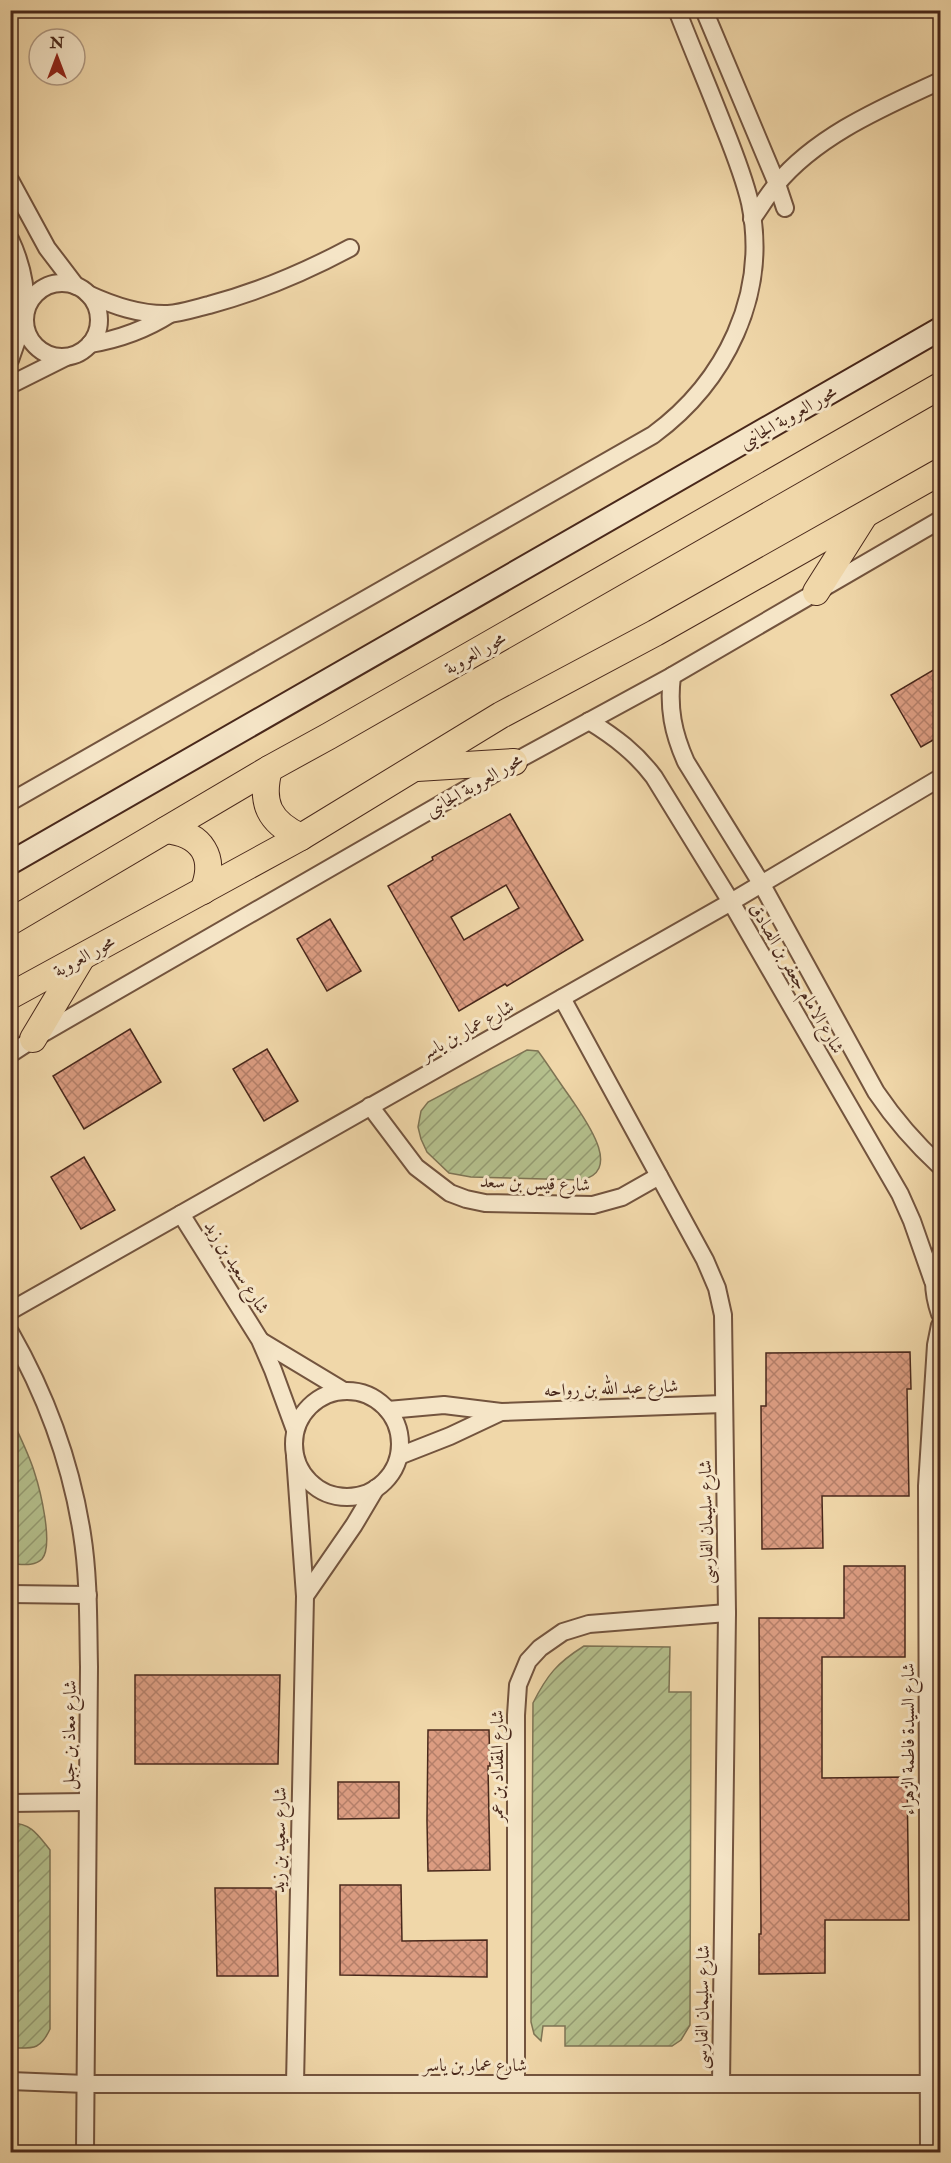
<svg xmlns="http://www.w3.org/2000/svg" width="951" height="2163" viewBox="0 0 951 2163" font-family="'IM FELL Double Pica',Amiri,serif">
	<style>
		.garden { fill: url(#garden-furrows); stroke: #7e7454; stroke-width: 1.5 }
		.building { fill: url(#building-cross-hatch); stroke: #49281b; stroke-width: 1.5; fill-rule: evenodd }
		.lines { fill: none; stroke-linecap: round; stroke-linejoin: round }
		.street-casing { stroke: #73543e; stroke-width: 20 }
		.secondary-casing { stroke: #49281b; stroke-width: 26 }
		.primary-casing { stroke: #49281b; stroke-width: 28 }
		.street { stroke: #f5e5c7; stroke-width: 16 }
		.secondary { stroke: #f5e5c7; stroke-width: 22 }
		.primary { stroke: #f0d7a9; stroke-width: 26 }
		.labels { text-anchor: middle; stroke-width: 6; stroke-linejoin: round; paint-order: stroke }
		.street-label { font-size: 18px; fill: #49281b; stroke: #f5e5c7 }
	</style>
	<defs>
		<pattern id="garden-furrows" width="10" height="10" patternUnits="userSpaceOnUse" patternTransform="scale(1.5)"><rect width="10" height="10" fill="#b4bf8c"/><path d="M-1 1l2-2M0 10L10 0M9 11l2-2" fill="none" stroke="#949b72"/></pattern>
		<pattern id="building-cross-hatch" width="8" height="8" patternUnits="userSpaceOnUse" patternTransform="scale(1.5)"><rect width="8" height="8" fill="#db9c81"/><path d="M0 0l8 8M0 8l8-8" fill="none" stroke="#b47f69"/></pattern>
	</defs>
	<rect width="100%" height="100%" fill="#f0d7a9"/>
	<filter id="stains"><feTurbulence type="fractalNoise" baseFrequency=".00333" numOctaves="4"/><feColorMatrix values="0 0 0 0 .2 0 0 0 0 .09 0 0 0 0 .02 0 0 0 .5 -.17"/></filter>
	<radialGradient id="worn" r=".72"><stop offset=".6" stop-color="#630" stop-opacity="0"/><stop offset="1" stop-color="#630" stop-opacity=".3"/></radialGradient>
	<!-- garden -->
	<g class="garden">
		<path d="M527,1050L538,1051C549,1066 559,1082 570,1097C583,1117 625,1171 581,1180L471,1177L449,1173L427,1152L421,1139L418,1127L421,1111L428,1102Z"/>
		<path d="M10,1415C18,1433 28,1452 34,1471C40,1489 54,1545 42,1559C34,1567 21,1564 11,1564Z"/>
		<path d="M584,1646L670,1647L669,1692H691L690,2025L681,2040L672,2046H565V2026H543L541,2041L534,2034L531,2022L533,1703C547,1675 557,1663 584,1646Z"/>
		<path d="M11,1823C31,1823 38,1835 50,1850V2029C40,2051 32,2048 11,2048Z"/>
	</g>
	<!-- building -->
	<g class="building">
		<path d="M940,666V736L921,747L891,695Z"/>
		<path d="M510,814L583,940L507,986L505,984L459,1011L388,886L433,860L432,857ZM506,885L519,908L464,940L451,917Z"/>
		<path d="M330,919L361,971L327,991L297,939Z"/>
		<path d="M130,1029L161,1082L84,1129L53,1076Z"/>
		<path d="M267,1049L298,1101L264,1121L233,1069Z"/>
		<path d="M84,1157L115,1210L81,1229L51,1177Z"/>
		<path d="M910,1352L911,1389H907L909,1496H822L823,1548L762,1549L761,1406H766V1353Z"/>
		<path d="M844,1566H905V1657H822V1778L907,1777L909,1920H825V1973L759,1974V1934H761L759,1618H844Z"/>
		<path d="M135,1675H280L278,1764H135Z"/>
		<path d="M428,1730H489L490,1766H488L490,1870L428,1871L427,1821Z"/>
		<path d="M338,1782H399V1818L338,1819Z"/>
		<path d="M340,1885H401L402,1941L487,1940V1977L340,1975Z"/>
		<path d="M215,1888H276L278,1976H217Z"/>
	</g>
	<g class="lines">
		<defs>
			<g id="street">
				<path d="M704,10L777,184L785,208"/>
				<path d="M10,180L47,248L76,286"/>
				<path d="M752,219C760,208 767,196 776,185C817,135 884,107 940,81"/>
				<path d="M10,239C21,262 26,285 26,310"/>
				<circle cx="62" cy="320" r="37"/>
				<path d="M88,294C114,306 140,315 168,314C182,313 196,308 209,305C258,292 305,272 350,248"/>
				<path d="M90,344C120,339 145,330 170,314"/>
				<path d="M10,360L24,320"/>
				<path d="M10,385L66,357"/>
				<path d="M672,676C668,708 673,733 686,762L761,883L876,1092C895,1120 916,1144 940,1166"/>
				<path d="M589,721C615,737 636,753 654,777L731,902L900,1194L912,1221L933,1281"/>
				<path d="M10,802L653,435C725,382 769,295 750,203C743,173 731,145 720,117C706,81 691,46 677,10"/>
				<path d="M562,998L705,1260L717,1288L723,1315L727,1613L721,2084"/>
				<path d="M10,1054L33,1039L514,762L672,676L940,520"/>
				<path d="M370,1106L416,1167L450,1193L466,1199L485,1203L593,1205L622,1197L659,1176"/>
				<path d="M181,1214L260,1340L273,1370L295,1430"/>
				<path d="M940,1254C931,1274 933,1294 940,1314"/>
				<path d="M10,1311L731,902L940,778"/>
				<path d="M10,1332C46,1395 71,1463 82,1534C89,1578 88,1623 89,1667L85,2152"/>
				<path d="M261,1341L344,1391"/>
				<circle cx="347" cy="1444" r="53"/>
				<path d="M388,1410L444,1405L501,1412L723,1404"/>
				<path d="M295,1456L305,1596L295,2084"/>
				<path d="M399,1456L450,1436L501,1412"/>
				<path d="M10,1594L88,1595"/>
				<path d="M305,1596L354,1525L376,1488"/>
				<path d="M10,1803L87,1802"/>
				<path d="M10,2081L86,2084H940"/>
				<path d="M516,2084V1715L518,1685L528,1661L540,1648L563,1632L589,1624L727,1613"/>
				<path d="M929,2152L927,1486L936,1345L940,1325"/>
			</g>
			<path id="secondary" d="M10,863L940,329"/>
			<g id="primary">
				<path d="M816,592L864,516"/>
				<path d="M417,768L514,762"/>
				<path d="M269,769C260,803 269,822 301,837"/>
				<path d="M166,830C202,834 217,857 203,891"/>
				<path d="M10,922L269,769L329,736L940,386"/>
				<path d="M10,996L301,837L501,715L655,633L940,472"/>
				<path d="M33,1039L82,957"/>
			</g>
		</defs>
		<!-- street casing -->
		<use href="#street" class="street-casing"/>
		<!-- secondary casing -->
		<use href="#secondary" class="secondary-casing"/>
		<!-- primary casing -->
		<use href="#primary" class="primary-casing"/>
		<!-- street -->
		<use href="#street" class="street"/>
		<!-- secondary -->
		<use href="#secondary" class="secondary"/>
		<!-- primary -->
		<use href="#primary" class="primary"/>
	</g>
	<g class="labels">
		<!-- street labels -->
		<g class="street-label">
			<text transform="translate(788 417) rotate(-30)" y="6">محور العروبة الجانبى</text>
			<text transform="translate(475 653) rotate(-30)" y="6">محور العروبة</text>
			<text transform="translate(474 785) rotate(-30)" y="6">محور العروبة الجانبى</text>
			<text transform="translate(84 956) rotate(-29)" y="6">محور العروبة</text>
			<text transform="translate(797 978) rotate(60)" y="6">شارع الامام جعفر بن الصادق</text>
			<text transform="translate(467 1030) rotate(-29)" y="6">شارع عمار بن ياسر</text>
			<text transform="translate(535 1183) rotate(2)" y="6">شارع قيس بن سعد</text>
			<text transform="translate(237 1267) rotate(58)" y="6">شارع سعيد بن زيد</text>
			<text transform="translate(611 1388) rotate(-2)" y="6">شارع عبد الله بن رواحه</text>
			<text transform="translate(706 1522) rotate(-91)" y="6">شارع سليمان الفارسى</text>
			<text transform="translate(69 1735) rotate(-89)" y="6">شارع معاذ بن جبل</text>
			<text transform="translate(908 1739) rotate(-90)" y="6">شارع السيدة فاطمة الزهراء</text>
			<text transform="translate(497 1766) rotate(-90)" y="6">شارع المقداد بن عمر</text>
			<text transform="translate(279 1840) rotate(-89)" y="6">شارع سعيد بن زيد</text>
			<text transform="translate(702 2007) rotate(-89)" y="6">شارع سليمان الفارسى</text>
			<text x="475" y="2071">شارع عمار بن ياسر</text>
		</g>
	</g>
	<!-- margin -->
	<rect width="951" height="2163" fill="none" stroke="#f0d7a9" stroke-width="36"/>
	<rect x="12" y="12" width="927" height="2139" fill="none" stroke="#49281b" stroke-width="3"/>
	<rect x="18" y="18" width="915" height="2127" fill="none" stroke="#49281b" stroke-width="1.5"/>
	<!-- north arrow -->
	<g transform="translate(57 57)"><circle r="28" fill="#f5e5c7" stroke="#b09982" stroke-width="1.5"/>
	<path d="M0-4.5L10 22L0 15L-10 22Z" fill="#8f2418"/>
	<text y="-9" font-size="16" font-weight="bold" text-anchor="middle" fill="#49281b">N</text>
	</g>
	<rect width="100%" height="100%" filter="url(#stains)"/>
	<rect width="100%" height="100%" fill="url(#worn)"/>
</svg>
